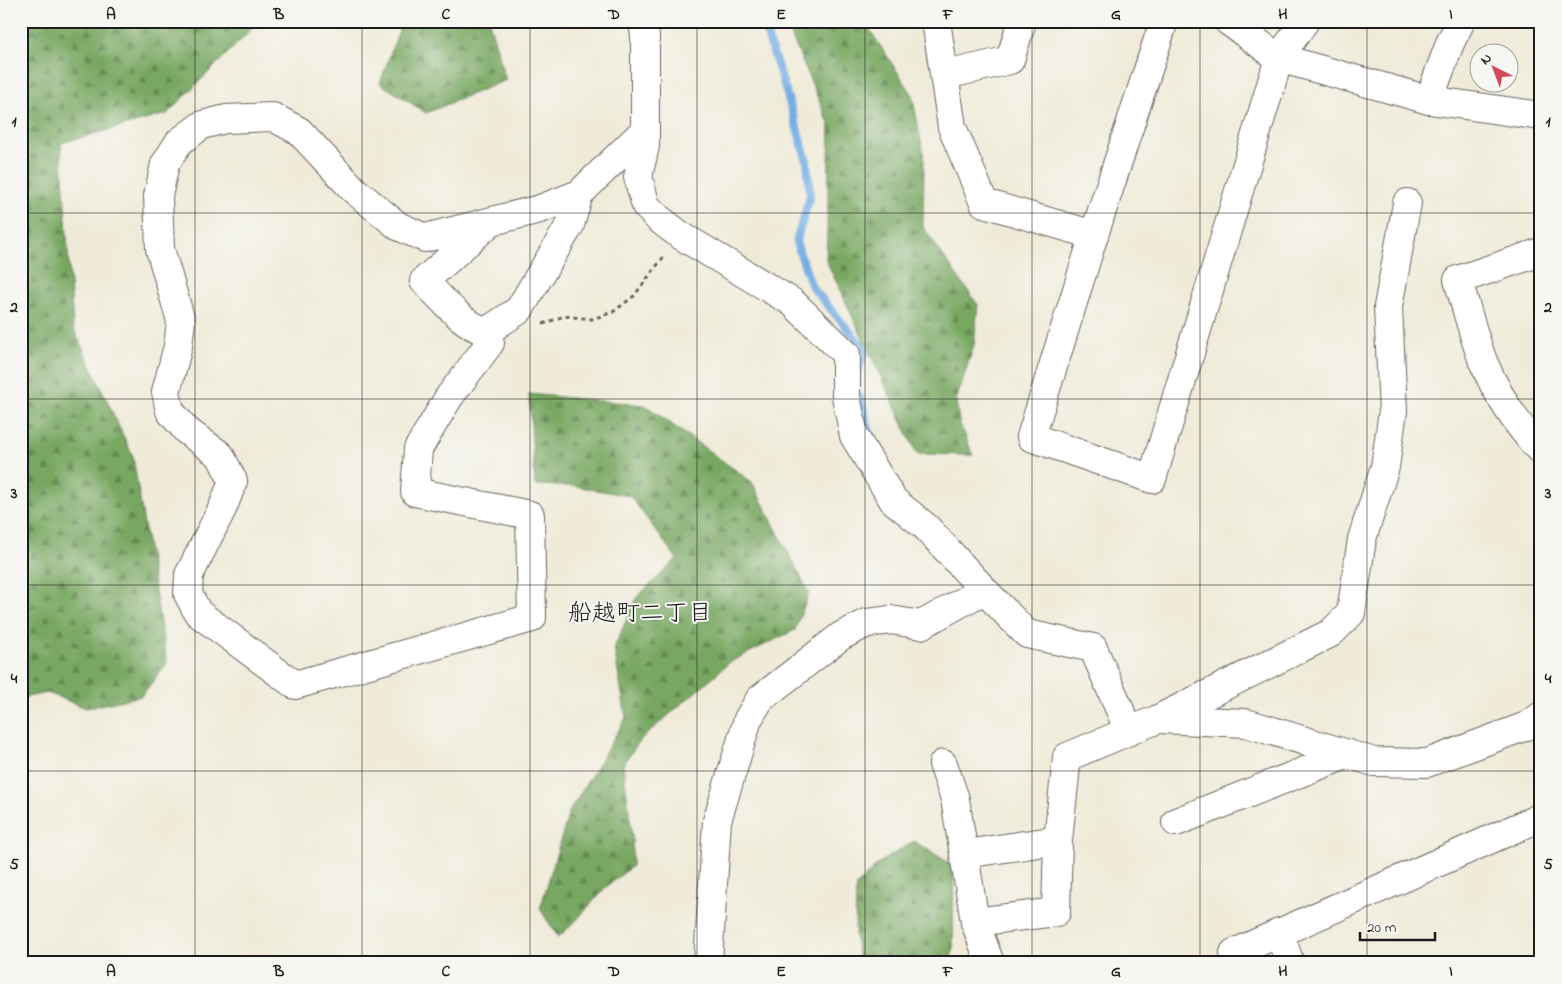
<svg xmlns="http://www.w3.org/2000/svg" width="1562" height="984" viewBox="0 0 1562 984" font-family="'Indie Flower','Klee One',sans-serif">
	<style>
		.forest { fill: url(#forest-firs); stroke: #4a623f }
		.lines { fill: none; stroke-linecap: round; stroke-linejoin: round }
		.stream { stroke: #74aee5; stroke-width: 8 }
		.minor-casing { stroke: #66645e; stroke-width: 30 }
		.path { stroke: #66645e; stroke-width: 3; stroke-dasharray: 4 4; stroke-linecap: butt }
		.minor { stroke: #fff; stroke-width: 28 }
		.grid { fill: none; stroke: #1c1c1c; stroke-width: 1; stroke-opacity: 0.55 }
		.labels { text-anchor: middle; stroke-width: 4; stroke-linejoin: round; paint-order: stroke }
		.neighbourhood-label { font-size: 24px; fill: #1c1c1c; stroke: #f6f6f2 }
		.neatline { fill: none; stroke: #1c1c1c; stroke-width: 2 }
		.grid-label { font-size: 16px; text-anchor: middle; font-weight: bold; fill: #1c1c1c }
	</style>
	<defs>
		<pattern id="forest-firs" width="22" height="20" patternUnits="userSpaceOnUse" patternTransform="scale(1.25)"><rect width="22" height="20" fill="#78a762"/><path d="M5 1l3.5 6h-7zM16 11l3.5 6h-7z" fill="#628750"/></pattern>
	</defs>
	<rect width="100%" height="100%" fill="#f6f6f2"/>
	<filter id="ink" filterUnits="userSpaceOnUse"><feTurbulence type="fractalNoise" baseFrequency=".02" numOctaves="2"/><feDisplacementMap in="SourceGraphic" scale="10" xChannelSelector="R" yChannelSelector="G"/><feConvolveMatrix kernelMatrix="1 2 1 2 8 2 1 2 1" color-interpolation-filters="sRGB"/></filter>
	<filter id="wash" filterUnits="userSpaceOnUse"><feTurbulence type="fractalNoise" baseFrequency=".0096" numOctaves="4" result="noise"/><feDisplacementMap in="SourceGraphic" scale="20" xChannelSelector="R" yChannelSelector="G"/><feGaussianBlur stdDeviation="1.12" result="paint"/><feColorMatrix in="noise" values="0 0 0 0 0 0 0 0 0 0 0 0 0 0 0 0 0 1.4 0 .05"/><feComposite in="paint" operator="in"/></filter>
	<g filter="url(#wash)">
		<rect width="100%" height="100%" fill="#f0ebd9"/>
		<!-- forest -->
		<g class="forest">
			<path d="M21,21H260L167,114L61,143L73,327L133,457L167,664L141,696L86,708L48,693L21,698Z"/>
			<path d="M400,21H489L506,80L426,113L380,83L399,30Z"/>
			<path d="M785,21H866V24L912,94L924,157L923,227L978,305L974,345L956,401L959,421L973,455L917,454L826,260L830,126Z"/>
			<path d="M529,394L645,405L752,482L809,593L795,630L730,662L640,740L623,765L632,836V866L605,888L573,924L558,937L540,909L569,812L626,718L614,648L636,598L677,559L630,496L575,486L535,485Z"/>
			<path d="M914,841L954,866L953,951L949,963H859L855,935L856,886L879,863Z"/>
		</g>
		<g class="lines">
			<!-- stream -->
			<g class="stream">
				<path d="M762,21L784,85L807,161L810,196L796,242L812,287L865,349L857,376"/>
				<path d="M860,397L872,438"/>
			</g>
		</g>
	</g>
	<g filter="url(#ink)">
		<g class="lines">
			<defs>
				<g id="minor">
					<path d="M643,21L645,36V146L638,177L646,206L659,219L680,235L792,302L846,354V396L854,436L893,500L926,527L984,590L1027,634L1093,648L1129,731"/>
					<path d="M936,21L952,127L984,203L1094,235"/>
					<path d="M1164,21L1094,235L1031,437L1152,479L1279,58L1305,21"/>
					<path d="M1228,21L1279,58L1429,100L1541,116"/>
					<path d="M946,75L1010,60L1022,21"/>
					<path d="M1429,100L1450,43L1461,21"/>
					<path d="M1541,252L1458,280C1466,306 1473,335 1483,361C1497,395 1516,424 1541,451"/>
					<path d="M486,332L490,343L449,397L418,449L415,492L530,515L532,618L295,685L198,613L188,594L189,575L223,507L233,481L220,455L187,431L170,411L166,392L178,346L181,321L160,249L158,196L165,164L179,142L202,125L226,119L273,117L299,131L354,190L398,226L425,238L540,209L579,194L645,130"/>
					<path d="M486,332L519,310L570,225L579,194"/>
					<path d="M486,332C461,323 443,300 424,281L487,225"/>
					<path d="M1159,719L1246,723L1374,762L1427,763L1529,725L1541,716"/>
					<path d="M943,764L955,799L975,922L1056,912L1058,840L1067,757L1158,719L1331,633L1351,613L1362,539L1385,467L1393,411L1388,307L1407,203"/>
					<path d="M1176,822L1348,754"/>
					<path d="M965,854L1058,840"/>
					<path d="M975,922L990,963"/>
					<path d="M1279,932L1290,963"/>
					<path d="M1234,953L1541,817"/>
					<path d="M708,963L717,821L748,719L760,699L841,636L867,623L891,620L921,625L984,590"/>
				</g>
			</defs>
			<!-- minor casing -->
			<use href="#minor" class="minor-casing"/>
			<!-- path -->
			<path class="path" d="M543,324L564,316L592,319L613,312L634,296L665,255"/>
			<!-- minor -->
			<use href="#minor" class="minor"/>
		</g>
	</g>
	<!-- grid -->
	<path class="grid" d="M195,21V963M362,21V963M530,21V963M697,21V963M865,21V963M1032,21V963M1200,21V963M1367,21V963M21,213H1541M21,399H1541M21,585H1541M21,771H1541"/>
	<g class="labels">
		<!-- neighbourhood labels -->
		<g class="neighbourhood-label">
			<text x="640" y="620">船越町二丁目</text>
		</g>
	</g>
	<!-- margin -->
	<rect width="1562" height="984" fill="none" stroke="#f6f6f2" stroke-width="55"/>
	<!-- north arrow -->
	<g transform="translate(1494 68) rotate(318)"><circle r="24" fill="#f6f6f2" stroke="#9f9f9c"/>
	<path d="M0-4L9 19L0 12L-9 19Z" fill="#d1495b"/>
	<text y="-8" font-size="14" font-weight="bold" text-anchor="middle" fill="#1c1c1c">N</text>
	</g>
	<!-- scale -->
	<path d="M1360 932v8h75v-8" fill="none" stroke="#1c1c1c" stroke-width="2.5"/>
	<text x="1367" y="932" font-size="15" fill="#1c1c1c" stroke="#f6f6f2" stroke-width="4" paint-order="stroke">20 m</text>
	<rect x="28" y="28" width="1506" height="928" class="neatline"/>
	<g class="grid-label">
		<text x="111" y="19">A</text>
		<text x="279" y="19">B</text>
		<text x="446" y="19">C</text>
		<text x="614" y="19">D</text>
		<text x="781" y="19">E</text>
		<text x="948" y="19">F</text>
		<text x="1116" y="19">G</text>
		<text x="1283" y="19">H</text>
		<text x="1451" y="19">I</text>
		<text x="14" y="126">1</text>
		<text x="1548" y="126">1</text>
		<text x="14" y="312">2</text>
		<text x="1548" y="312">2</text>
		<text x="14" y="498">3</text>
		<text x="1548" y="498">3</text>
		<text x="14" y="683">4</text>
		<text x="1548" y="683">4</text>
		<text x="14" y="869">5</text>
		<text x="1548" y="869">5</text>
		<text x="111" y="976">A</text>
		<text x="279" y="976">B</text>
		<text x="446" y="976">C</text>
		<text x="614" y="976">D</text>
		<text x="781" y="976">E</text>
		<text x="948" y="976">F</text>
		<text x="1116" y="976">G</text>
		<text x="1283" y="976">H</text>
		<text x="1451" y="976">I</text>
	</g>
</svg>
